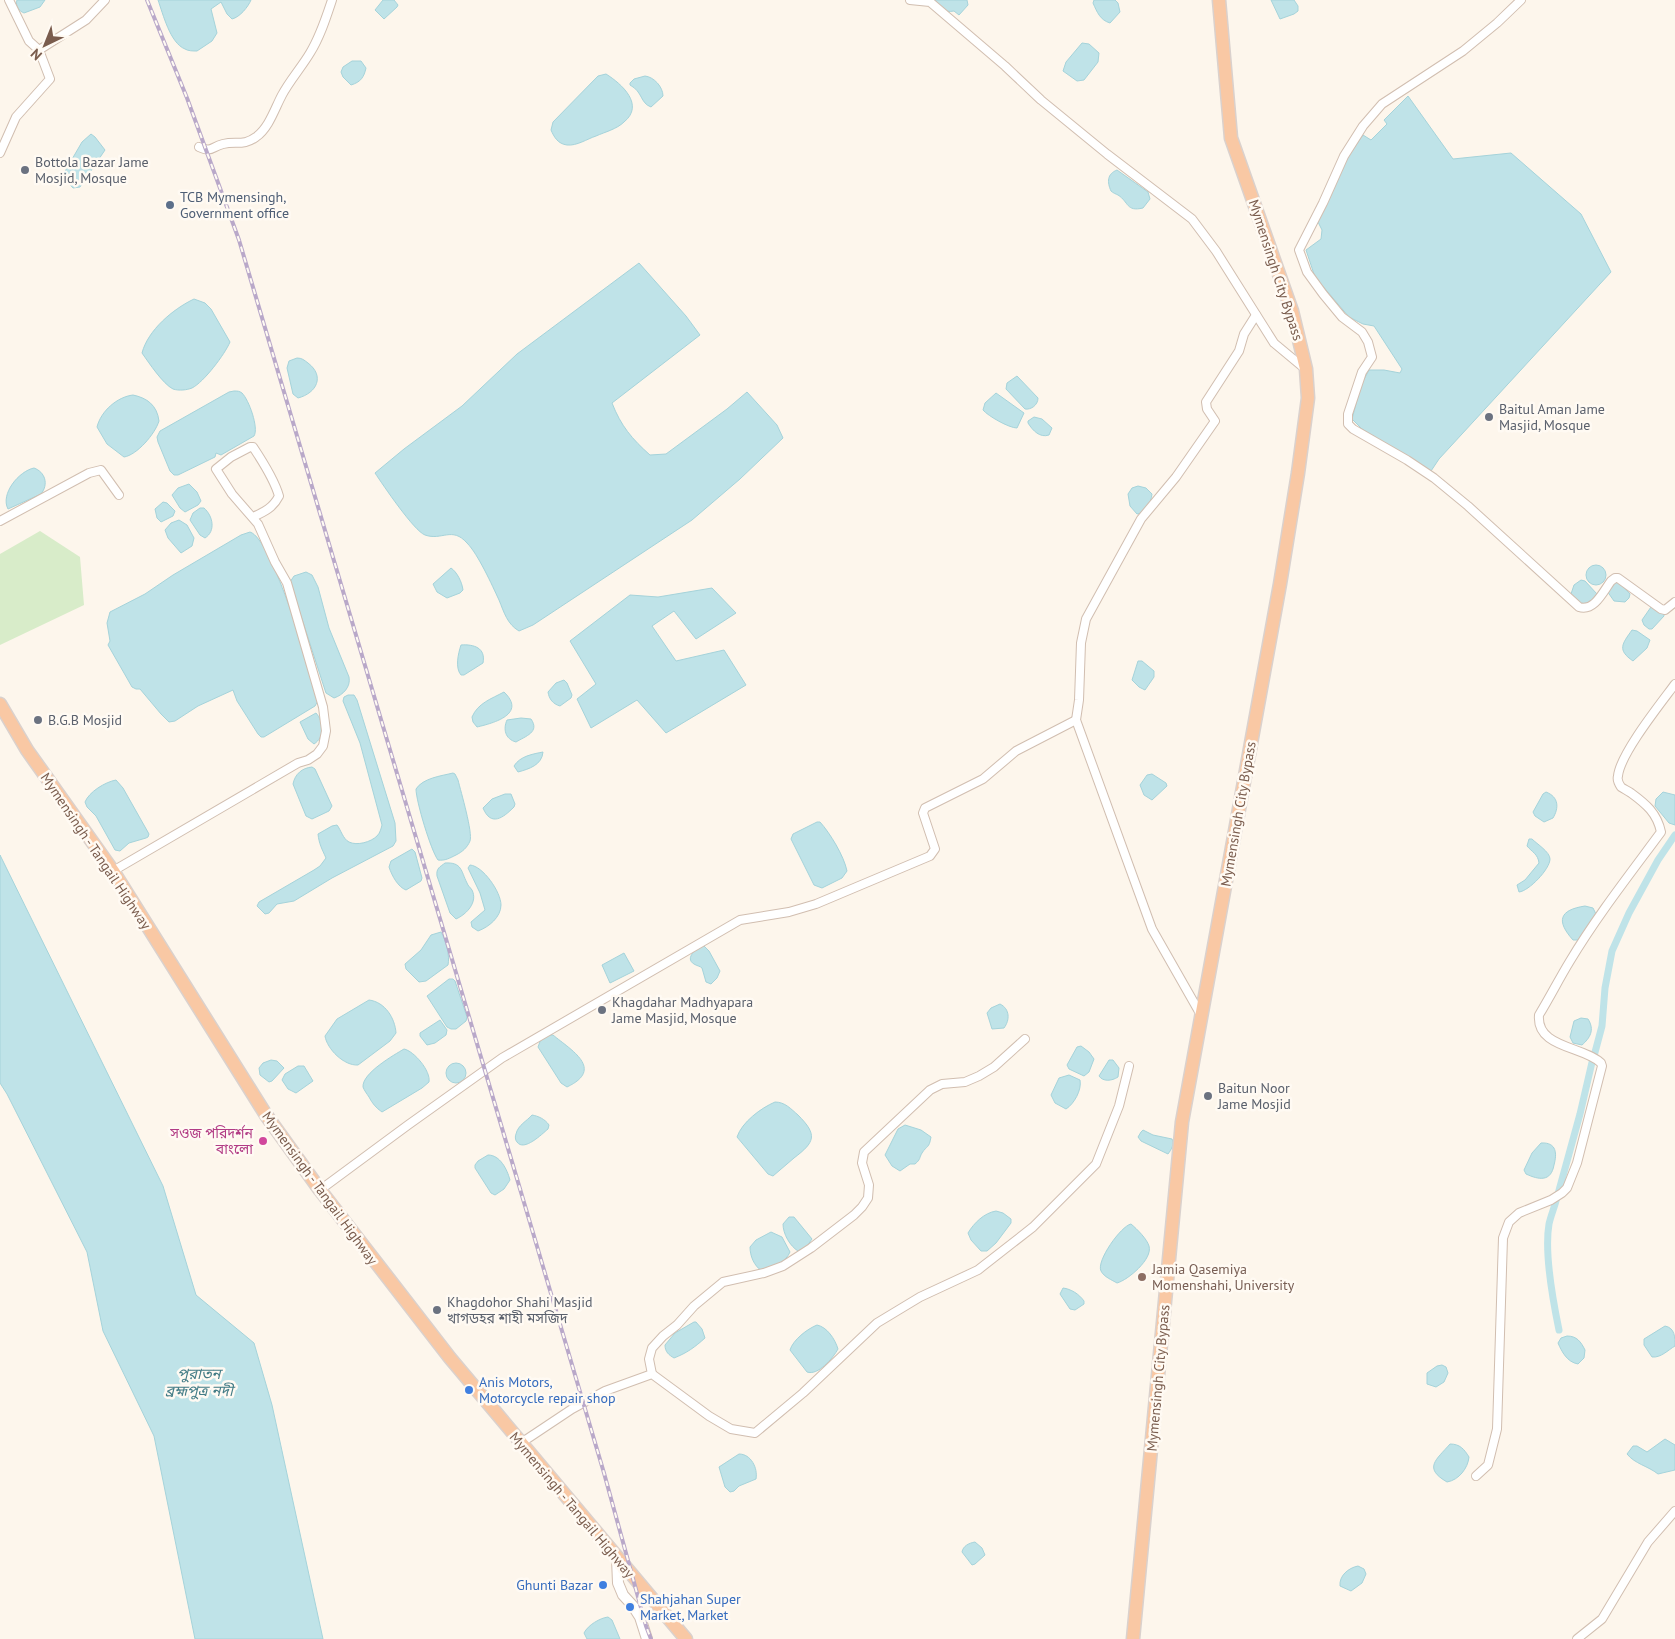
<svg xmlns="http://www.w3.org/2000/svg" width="1675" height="1639" viewBox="0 0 1675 1639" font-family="'PT Sans','Noto Sans Bengali',sans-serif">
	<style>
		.green { fill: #d8ecc9 }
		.water { fill: #bfe3e8; stroke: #a5d3da }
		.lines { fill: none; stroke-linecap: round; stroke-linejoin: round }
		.canal { stroke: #bfe3e8; stroke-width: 7 }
		.minor-casing { stroke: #d1beb0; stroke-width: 10 }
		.tertiary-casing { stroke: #d1beb0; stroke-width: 12 }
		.trunk-casing { stroke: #dad1cd; stroke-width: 15 }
		.minor { stroke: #fff; stroke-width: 8 }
		.tertiary { stroke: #fff; stroke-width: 10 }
		.trunk { stroke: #f9c8a4; stroke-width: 12 }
		.rail-casing { stroke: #b9a8c9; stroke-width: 4 }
		.rail { stroke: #fffaf3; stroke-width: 2; stroke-dasharray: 5.5; stroke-linecap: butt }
		.worship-dot { fill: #6b7280; stroke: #fffaf3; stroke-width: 2 }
		.service-dot { fill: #5c6f8a; stroke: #fffaf3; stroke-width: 2 }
		.hotel-dot { fill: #d1479c; stroke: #fffaf3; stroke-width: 2 }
		.education-dot { fill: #8d6e63; stroke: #fffaf3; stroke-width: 2 }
		.shop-dot { fill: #3f7fe0; stroke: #fffaf3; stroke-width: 2 }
		.labels { text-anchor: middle; stroke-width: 5; stroke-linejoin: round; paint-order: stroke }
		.worship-label { font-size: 14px; fill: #5b616d; stroke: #fffaf3; text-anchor: start }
		.service-label { font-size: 14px; fill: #4e5e75; stroke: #fffaf3; text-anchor: start }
		.street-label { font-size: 14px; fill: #7a5c4d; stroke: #fffaf3 }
		.hotel-label { font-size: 14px; fill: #b23c85; stroke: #fffaf3; text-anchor: end }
		.education-label { font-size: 14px; fill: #785e54; stroke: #fffaf3; text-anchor: start }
		.shop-label { font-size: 14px; fill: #366cbe; stroke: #fffaf3; text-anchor: start }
		.water-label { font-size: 15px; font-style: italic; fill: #437c86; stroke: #fffaf3 }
	</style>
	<rect width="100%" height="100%" fill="#fdf6ec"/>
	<!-- green -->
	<path class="green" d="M40,531L80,557L84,605L0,645V554Z"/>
	<!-- water -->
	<g class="water">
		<path d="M17,0H45L40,7L24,13C19,11 15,6 17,0Z"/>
		<path d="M158,0H251C248,7 240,17 232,19L227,14L221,2L211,9L217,33L212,41L197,51C193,51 188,51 185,49C170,43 163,14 158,0Z"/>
		<path d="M383,0H394L398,5L397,7L384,19L375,10Z"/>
		<path d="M935,0H967L968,5L959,15L954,11C944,13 940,8 935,0Z"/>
		<path d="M1094,0H1115L1118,3L1120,12L1110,23C1100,20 1097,12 1093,3Z"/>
		<path d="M1271,0H1294L1298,6V11L1294,14L1280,19Z"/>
		<path d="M1082,43L1089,44L1099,53L1098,62L1084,80L1077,81L1063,71L1066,62Z"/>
		<path d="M352,61H361L366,68C364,77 361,82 351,85L343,77L341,72L343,67Z"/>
		<path d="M606,74C622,84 645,105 624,122C617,129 605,132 596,136C587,139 577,146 567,145C558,144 554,137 551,130L553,122L598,76Z"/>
		<path d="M645,76C654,77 663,87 663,96L651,107C640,103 643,92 630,85V83L634,79Z"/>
		<path d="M1408,96L1453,159L1511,153L1581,214L1611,272L1439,459L1431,471L1362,429L1352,419L1361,385L1369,370H1384L1400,373L1402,369L1374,326L1363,324L1349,317L1315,277L1306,250L1321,239L1322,230L1317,220L1342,165L1363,135L1371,140L1387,124L1384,120Z"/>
		<path d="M91,134L95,137L105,150L80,187L73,188L64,178V173L82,142Z"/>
		<path d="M1117,170L1148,192L1150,199L1143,208C1126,212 1129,202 1118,195C1116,194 1113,193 1111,191C1107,182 1107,174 1117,170Z"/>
		<path d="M639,263L686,316L700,335L612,403C621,426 632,439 650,455L666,454L727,409L747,392L777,425L783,438L740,479L692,520L533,625L519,631C507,624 504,612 499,600C492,585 478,554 467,543C452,526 442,541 425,535C414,531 383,485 375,473L404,449L462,406L517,354Z"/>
		<path d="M194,299L205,303L211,309L230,342C225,354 204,382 192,388C187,390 179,391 173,389C163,384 149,363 142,353C148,330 173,309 194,299Z"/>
		<path d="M297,358C302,358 304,360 308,363C325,376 317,393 298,398L293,394L287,368L289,361Z"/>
		<path d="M1017,376L1038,398C1038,405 1031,410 1025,409L1006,389L1007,383Z"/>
		<path d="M234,391C238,391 239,391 242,393C249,400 259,428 254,436L221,455L216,453L215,457L178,475H174L170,471L158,442L157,437L160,431L229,392Z"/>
		<path d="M996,393L1024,413L1017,428C1009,428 988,416 983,410L985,403Z"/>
		<path d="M133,395C147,398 157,405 159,421C155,434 137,455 124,457L107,444L97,427C101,411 117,397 133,395Z"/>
		<path d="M1034,417L1042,419L1052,428L1049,435C1040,438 1033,431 1028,423V421Z"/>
		<path d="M34,468C45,472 49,484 41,494L8,509C0,494 19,471 34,468Z"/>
		<path d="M189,484L197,492L201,501L198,505L185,512L180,508L172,495L178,488Z"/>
		<path d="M1138,486L1146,488L1152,494C1151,503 1146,513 1137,514L1130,506L1128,494L1132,488Z"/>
		<path d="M163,502L167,503L175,511L173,516L161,522L157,518L155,509Z"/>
		<path d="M200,508H204C213,516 216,531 205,538L200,535L190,520L193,513Z"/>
		<path d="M179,520L187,525L194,538L192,546L181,553L168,538L165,530L171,523Z"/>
		<path d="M250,532C273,539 310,672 319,699L315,706L264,737H261L258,734L237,701L233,690L198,706L175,721L169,722L161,714L140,689H136L132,687L108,645L110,641L107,623L110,612L145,594L173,575L241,535Z"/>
		<circle cx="1596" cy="575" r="10"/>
		<path d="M451,568C457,572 462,582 463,590L460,593L447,598L437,592L433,584Z"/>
		<path d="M306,572L312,575L318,587L329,628L349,677C351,687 343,695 334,698L326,693L324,687L290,582L294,576Z"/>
		<path d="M1581,580L1585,581L1597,594L1595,600L1584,606L1573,599L1571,594L1574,585Z"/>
		<path d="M1618,581L1630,594L1629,598L1625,602L1614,601L1607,591L1616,582Z"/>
		<path d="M712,588L736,613L696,639L674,611L652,626L676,661L724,650L746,685L666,733L637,700L591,728L577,699L596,684L570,641L630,595L658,597Z"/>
		<path d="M1651,607H1655L1664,614V616L1652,629H1649L1644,625L1642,620Z"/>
		<path d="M1632,630L1637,631L1650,640L1647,648L1633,661C1617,650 1622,644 1632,630Z"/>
		<path d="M461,645C474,644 486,648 483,663L464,675H461C455,668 458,654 461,645Z"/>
		<path d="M1138,661H1142L1154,671V677L1145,690L1139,687L1132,680Z"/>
		<path d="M564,680L567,683L572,695L571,698L560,706C553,704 549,699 548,692L556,683Z"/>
		<path d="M504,692C527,714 494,723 477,727L473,722L472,717C478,703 491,699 504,692Z"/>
		<path d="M348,695H354L357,700L395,823L396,841L393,846L332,878L294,901L277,904L269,913L265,914L257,906L259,902L314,870L320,866L326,858C322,849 319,844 318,834L332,826L337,825C341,830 343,839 349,842C357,846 371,842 377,836C380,833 381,829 382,825L360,743L343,701L344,697Z"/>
		<path d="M316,713C324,722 325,737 314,744L308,739L300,722Z"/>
		<path d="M521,718L531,719C540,732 526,736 516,742C505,739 503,729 507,720Z"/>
		<path d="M543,752C542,765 529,769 518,772L514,766C520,756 533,754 543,752Z"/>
		<path d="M312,767L315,769L332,806L329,811L312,819L306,816L293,784C295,774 302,768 312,767Z"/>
		<path d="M453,773L455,774L458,780C461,792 473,833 470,841C467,848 462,852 456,855C450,858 445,861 438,860C431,851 416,801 416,789C423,778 441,776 453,773Z"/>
		<path d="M1152,774L1166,783L1167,786L1152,800L1144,795L1140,785L1147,775Z"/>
		<path d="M116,780L123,788L149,834L148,837L146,838L129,843L120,851L115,850L96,816L87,807L85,802C89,792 105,782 116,780Z"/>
		<path d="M1546,792C1559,797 1559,808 1553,818L1544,822L1535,816L1533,812L1543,794Z"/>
		<path d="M1663,792L1675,795V825L1669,823L1655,806L1656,799Z"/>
		<path d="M505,794H511L515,804L514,807C503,818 491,827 483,808L492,799Z"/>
		<path d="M817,822H820C830,833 844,856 847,871L842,878L822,888L814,885L791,839L793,834Z"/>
		<path d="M1529,839H1532C1537,844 1550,852 1550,859C1550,869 1529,891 1519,892L1517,885L1525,880L1539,863C1538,854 1532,852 1527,846Z"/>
		<path d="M412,849L415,852L422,878L421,881L406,890C398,887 392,876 389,867L391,861Z"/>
		<path d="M0,855L163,1186L196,1295L254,1343L272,1405L323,1639H195L154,1436L103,1331L87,1252L7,1094L0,1083Z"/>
		<path d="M445,863C462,862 461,871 467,883C468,886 470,887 472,890C478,902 467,914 456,919L450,913L437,876C436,868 440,867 445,863Z"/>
		<path d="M470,865C483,866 501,892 501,905C501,917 489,927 478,931L472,927L471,922L485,910L480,893L468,868Z"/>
		<path d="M1585,906L1593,908L1596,914L1578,940H1573C1556,921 1559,910 1585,906Z"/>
		<path d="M441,932C446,940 450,956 448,965L426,981L419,982L406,969L405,964L421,950L431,935Z"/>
		<path d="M703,945L709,951L720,971L717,978L711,984L706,982L702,968C700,966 697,966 694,964C684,958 697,948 703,945Z"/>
		<path d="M624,953L634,971L610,983L602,965Z"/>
		<path d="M449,979H453L455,981L467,1017L466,1021L456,1029H451L447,1027L427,996Z"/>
		<path d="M369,1000C385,1002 395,1018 396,1033L390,1041L358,1065C344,1066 327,1049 325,1036L337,1019Z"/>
		<path d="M1000,1004C1010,1009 1010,1020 1004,1028L992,1029L987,1013L991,1008Z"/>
		<path d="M1581,1018L1588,1019C1595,1030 1590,1038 1582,1045L1573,1043L1570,1037L1574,1021Z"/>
		<path d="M440,1020L447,1030L446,1035L435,1043L427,1045L420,1036V1033Z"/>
		<path d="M549,1035H553C571,1050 605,1069 567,1087L561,1083L538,1047L541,1039Z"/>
		<path d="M1081,1046L1089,1052L1094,1059L1089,1072L1084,1076L1069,1069L1067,1065L1077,1047Z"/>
		<path d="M404,1049C414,1051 431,1071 429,1082L422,1088L382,1112C376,1108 372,1103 369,1097C367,1094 364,1090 363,1087C362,1073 394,1055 404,1049Z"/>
		<path d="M271,1060L277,1061L284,1068L272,1081L269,1082L260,1075L259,1068L263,1063Z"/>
		<path d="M1109,1060H1113L1119,1068L1118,1077C1112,1081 1103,1082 1099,1076Z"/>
		<circle cx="456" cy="1073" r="10"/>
		<path d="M298,1066H304L313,1081L296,1093L288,1089L282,1080L285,1074Z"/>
		<path d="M1069,1075L1080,1080C1082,1090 1074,1104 1066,1109L1055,1103L1051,1095L1059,1078Z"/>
		<path d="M775,1102C785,1102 791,1109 798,1115C818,1135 815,1142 794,1158C787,1164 780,1170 773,1176L768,1174L737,1137C742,1122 761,1108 775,1102Z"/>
		<path d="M532,1115C538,1116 545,1119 549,1125L548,1129C542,1134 524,1152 517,1142C515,1140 515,1136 516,1134C518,1125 527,1121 532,1115Z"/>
		<path d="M905,1125L921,1130L931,1137C929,1149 927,1145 922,1153C919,1158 921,1159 915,1164H910L900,1171L892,1166L885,1155L898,1129Z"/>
		<path d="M1143,1130L1153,1135L1172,1139C1175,1144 1171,1150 1168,1154L1141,1141L1138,1137L1141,1132Z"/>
		<path d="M1541,1143C1557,1142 1557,1154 1554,1165C1551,1182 1539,1180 1526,1174L1524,1170L1532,1153Z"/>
		<path d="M488,1155C500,1155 507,1169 510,1180L504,1189L495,1195L491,1193L475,1168V1165L478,1161Z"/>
		<path d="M996,1211L1003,1213L1011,1219V1223L996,1243L987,1251H981L971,1240L968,1233C974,1223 984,1213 996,1211Z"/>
		<path d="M789,1217H794L812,1239L807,1246L798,1251C790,1246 783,1234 783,1224Z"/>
		<path d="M1131,1224C1137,1229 1147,1239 1149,1246C1153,1259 1128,1280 1117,1283C1112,1280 1104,1277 1101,1271C1096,1261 1121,1226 1131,1224Z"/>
		<path d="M771,1232L782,1237L790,1252C786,1262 772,1269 762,1271C754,1266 750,1256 750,1247L756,1240Z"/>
		<path d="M1063,1288C1071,1289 1079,1294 1084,1301V1304L1075,1310L1070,1309L1060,1294Z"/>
		<path d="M694,1322H696L702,1329L705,1338C695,1347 687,1353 674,1358C669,1355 665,1352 665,1345L675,1333Z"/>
		<path d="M817,1325C827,1327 835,1339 838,1349C833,1358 818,1376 807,1372L790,1350C793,1340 807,1329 817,1325Z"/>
		<path d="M1665,1326C1675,1328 1675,1337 1675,1346C1668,1350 1661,1358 1652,1357L1644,1345V1339Z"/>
		<path d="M1567,1336C1577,1336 1581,1342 1585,1350L1584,1358L1578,1364C1567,1362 1562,1352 1558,1343L1561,1338Z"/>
		<path d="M1442,1365L1446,1367L1448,1373L1444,1382L1436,1387L1427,1384V1373L1437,1366Z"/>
		<path d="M1665,1439L1675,1445V1470L1658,1474C1648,1466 1635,1464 1627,1454L1633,1446H1637L1647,1452Z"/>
		<path d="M1450,1444C1460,1444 1464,1449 1469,1457C1468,1468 1459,1480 1447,1482C1423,1468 1436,1460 1450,1444Z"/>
		<path d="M739,1454C751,1454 758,1468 756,1479L739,1486L734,1491L730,1492L725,1487L719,1467Z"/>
		<path d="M975,1542L982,1548L985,1555L975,1564L972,1565L962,1552C963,1546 969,1543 975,1542Z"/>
		<path d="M1358,1566L1364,1569L1366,1574L1362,1583L1351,1591L1340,1586C1339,1576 1348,1568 1358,1566Z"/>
		<path d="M608,1617L612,1620L620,1639H587L584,1633C588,1625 600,1618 608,1617Z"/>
	</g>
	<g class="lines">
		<!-- canal -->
		<g class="canal">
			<path d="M1594,1056L1602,1026L1605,988L1612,951L1629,913L1658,860L1675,835"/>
			<path d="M1558,1194L1580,1114L1593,1058"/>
			<path d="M1557,1197C1555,1206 1551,1215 1549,1224C1544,1253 1553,1301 1559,1330"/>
		</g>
		<defs>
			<g id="minor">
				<path d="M9,0L29,41L39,50"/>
				<path d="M910,0L930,2L1005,66L1041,100L1107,154L1192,219L1216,251L1274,343L1304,368"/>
				<path d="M1521,0L1497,23L1463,51L1382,104L1363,126L1344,156L1323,203L1299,250L1307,272L1323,294L1342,317L1362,332L1368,342L1372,357L1362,372L1348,414V424L1353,429L1407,460L1434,478L1468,506L1579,607C1594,612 1603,592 1611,581L1615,578H1618L1661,609L1665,610L1675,602"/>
				<path d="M199,147C212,153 211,147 223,144C236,141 244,146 256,137C269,128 275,108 282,95C290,80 301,68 310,53C320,37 326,18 332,0"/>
				<path d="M0,153L16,117L50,79L39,50L86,20L105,0"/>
				<path d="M0,521L89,473L101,470L119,495"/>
				<path d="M113,871L298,763L308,760L317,754L323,746L326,731L323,707L287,583L275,562L258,524L232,494L216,469L231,457L250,447H253C261,459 275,482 279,496C273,508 264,512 253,517"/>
				<path d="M1201,1015L1152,929L1076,720L1079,700L1081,643L1086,619L1141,519L1176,477L1215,421L1207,409L1206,402L1239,351L1244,334L1256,315"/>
				<path d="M320,1190L408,1125L502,1058L740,920L789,912L816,904L930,856L935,849L923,813L925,808L983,779L1016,751L1076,720"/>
				<path d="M652,1374L649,1359L652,1348L663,1336L677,1325L694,1306L723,1282L764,1273L783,1266L811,1248L854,1215L862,1207L868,1198L869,1185L862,1163L864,1152L930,1090L942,1084L965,1082L979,1076L994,1067L1025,1039"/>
				<path d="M521,1443L572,1409L605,1391L652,1374L709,1416L731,1429L755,1433L803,1393L877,1323L920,1297L978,1270L1033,1227L1096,1164L1119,1106L1129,1066"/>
				<path d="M1476,1476L1488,1465L1497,1429L1503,1238L1509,1222L1519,1213L1551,1200L1562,1193L1567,1188L1577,1163L1602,1066L1601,1063C1583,1046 1536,1048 1539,1015C1550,997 1559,979 1570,961C1597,916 1630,874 1661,832C1657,813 1646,804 1631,793C1628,791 1624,789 1621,787C1619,784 1617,779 1618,776C1620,754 1661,703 1675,684"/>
				<path d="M1577,1639L1602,1619L1648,1542L1675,1511"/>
			</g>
			<path id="tertiary" d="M617,1559L618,1583L623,1595L633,1606L640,1617L647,1639"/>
			<g id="trunk">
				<path d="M0,704L27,750L113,871L266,1115L320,1190L450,1358L686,1639"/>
				<path d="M1133,1639L1182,1122L1280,584L1298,473L1308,398L1306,369L1292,311L1231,138L1219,0"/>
			</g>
		</defs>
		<!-- minor casing -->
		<use href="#minor" class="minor-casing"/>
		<!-- tertiary casing -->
		<use href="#tertiary" class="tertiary-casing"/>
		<!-- trunk casing -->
		<use href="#trunk" class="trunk-casing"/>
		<!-- minor -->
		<use href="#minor" class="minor"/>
		<!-- tertiary -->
		<use href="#tertiary" class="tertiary"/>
		<!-- trunk -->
		<use href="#trunk" class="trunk"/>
		<defs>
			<path id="rail" d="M147,0L187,98L239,240L531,1226L604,1473L646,1626L651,1639"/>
		</defs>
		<!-- rail casing -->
		<use href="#rail" class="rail-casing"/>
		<!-- rail -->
		<use href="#rail" class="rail"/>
	</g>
	<!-- markers -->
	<g class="worship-dot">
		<circle cx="25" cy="170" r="5"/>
		<circle cx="1489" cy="417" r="5"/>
		<circle cx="38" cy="720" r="5"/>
		<circle cx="602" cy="1010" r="5"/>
		<circle cx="1208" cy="1096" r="5"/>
		<circle cx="437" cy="1310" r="5"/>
	</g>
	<circle class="service-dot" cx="170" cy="205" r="5"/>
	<circle class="hotel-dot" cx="263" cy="1141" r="5"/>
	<circle class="education-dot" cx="1142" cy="1277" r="5"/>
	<g class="shop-dot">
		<circle cx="469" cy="1390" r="5"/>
		<circle cx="603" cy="1585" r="5"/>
		<circle cx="630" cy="1607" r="5"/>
	</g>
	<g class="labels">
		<!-- worship labels -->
		<g class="worship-label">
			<text x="35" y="167">Bottola Bazar Jame<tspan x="35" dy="16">Mosjid, Mosque</tspan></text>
			<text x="1499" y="414">Baitul Aman Jame<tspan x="1499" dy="16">Masjid, Mosque</tspan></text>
			<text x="48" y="725">B.G.B Mosjid</text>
			<text x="612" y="1007">Khagdahar Madhyapara<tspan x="612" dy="16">Jame Masjid, Mosque</tspan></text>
			<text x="1218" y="1093">Baitun Noor<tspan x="1218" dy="16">Jame Mosjid</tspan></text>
			<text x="447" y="1307">Khagdohor Shahi Masjid<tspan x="447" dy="16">খাগডহর শাহী মসজিদ</tspan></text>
		</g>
		<!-- service labels -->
		<g class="service-label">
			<text x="180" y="202">TCB Mymensingh,<tspan x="180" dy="16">Government office</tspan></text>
		</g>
		<!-- street labels -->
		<g class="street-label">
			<text transform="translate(1276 270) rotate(72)" y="5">Mymensingh City Bypass</text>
			<text transform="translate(1238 814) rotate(-80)" y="5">Mymensingh City Bypass</text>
			<text transform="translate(96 851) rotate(56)" y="5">Mymensingh - Tangail Highway</text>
			<text transform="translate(320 1188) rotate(54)" y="5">Mymensingh - Tangail Highway</text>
			<text transform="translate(1158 1378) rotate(-85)" y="5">Mymensingh City Bypass</text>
			<text transform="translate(572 1505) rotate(50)" y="5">Mymensingh - Tangail Highway</text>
		</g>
		<!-- hotel labels -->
		<g class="hotel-label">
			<text x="253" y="1138">সওজ পরিদর্শন<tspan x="253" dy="16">বাংলো</tspan></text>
		</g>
		<!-- education labels -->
		<g class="education-label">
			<text x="1152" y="1274">Jamia Qasemiya<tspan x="1152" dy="16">Momenshahi, University</tspan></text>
		</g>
		<!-- shop labels -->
		<g class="shop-label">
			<text x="479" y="1387">Anis Motors,<tspan x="479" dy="16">Motorcycle repair shop</tspan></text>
			<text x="593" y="1590" text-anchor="end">Ghunti Bazar</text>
			<text x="640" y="1604">Shahjahan Super<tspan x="640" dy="16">Market, Market</tspan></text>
		</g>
		<!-- water labels -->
		<g class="water-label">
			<text x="199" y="1379">পুরাতন<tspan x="199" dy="17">ব্রহ্মপুত্র নদী</tspan></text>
		</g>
	</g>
	<!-- north arrow -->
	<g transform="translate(45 45) rotate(223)" stroke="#fffaf3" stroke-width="4" paint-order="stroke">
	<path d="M0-4L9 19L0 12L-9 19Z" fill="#7a5c4d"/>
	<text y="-8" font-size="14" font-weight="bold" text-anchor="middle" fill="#7a5c4d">N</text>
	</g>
</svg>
